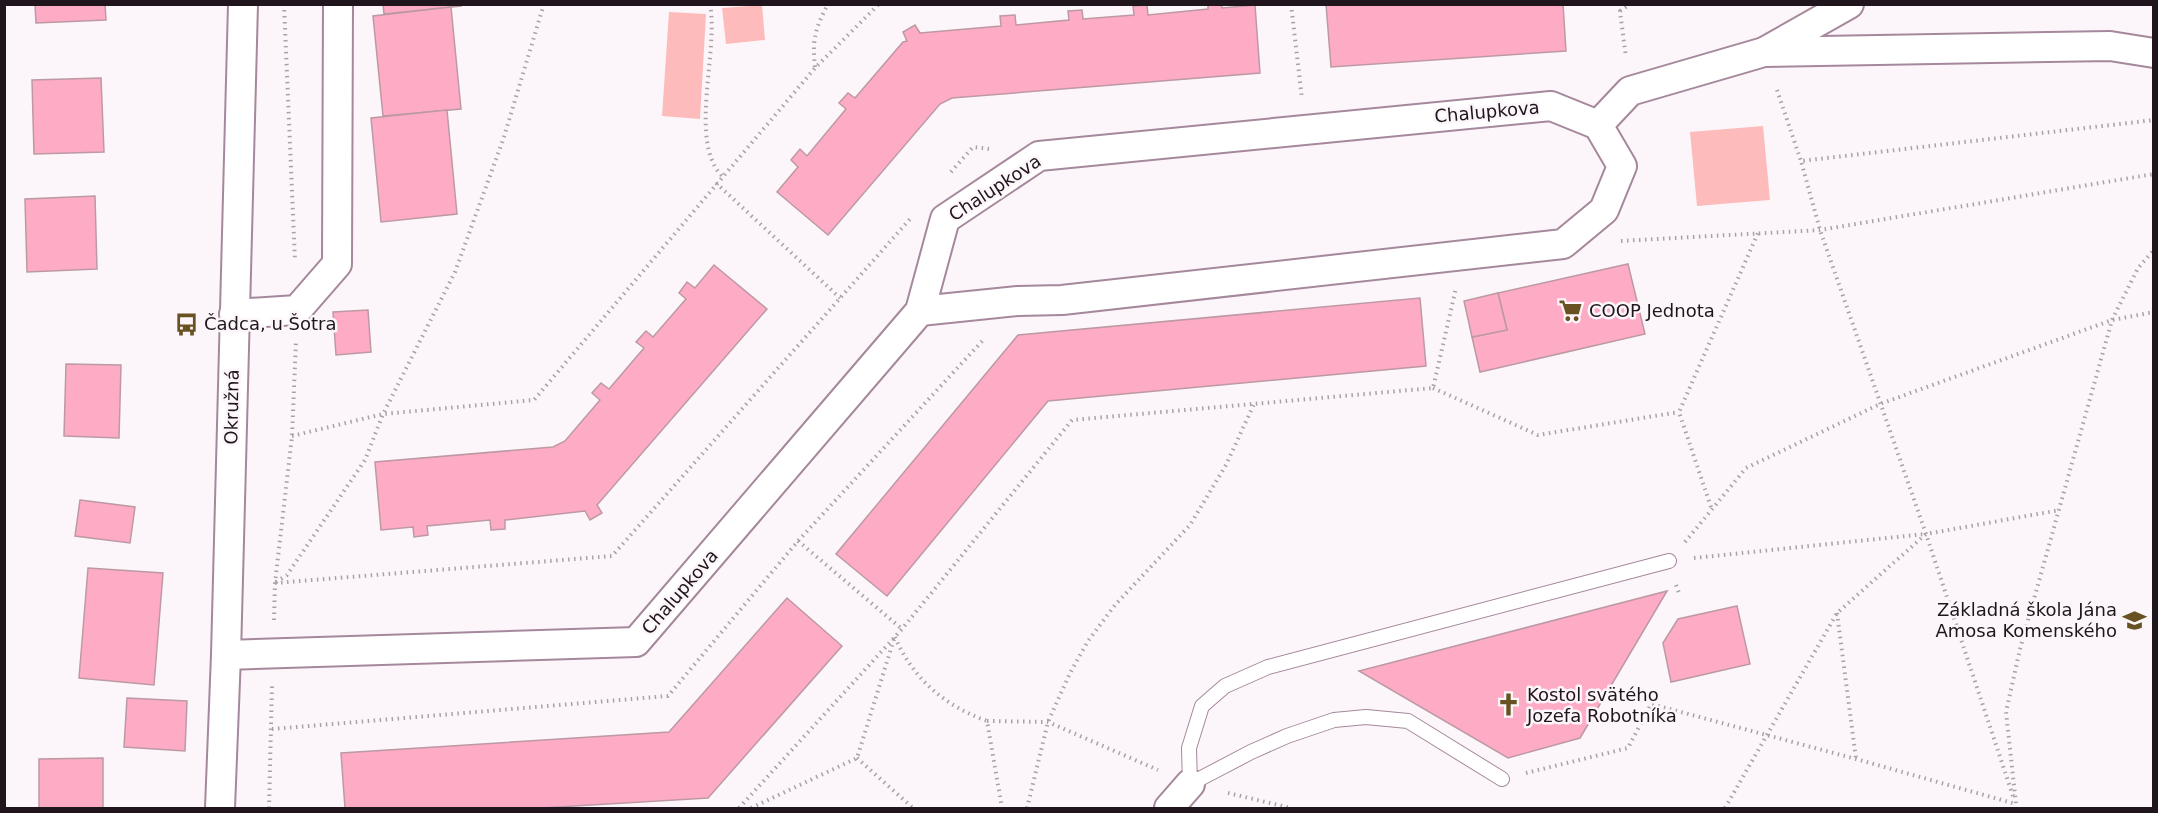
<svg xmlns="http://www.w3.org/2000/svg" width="2158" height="813" viewBox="0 0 2158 813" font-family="'DejaVu Sans',sans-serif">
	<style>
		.green { fill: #fdbcbb }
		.building { fill: #feabc6; stroke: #bd99a4; stroke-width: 1.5 }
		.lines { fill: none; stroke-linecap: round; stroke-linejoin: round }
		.lane-casing { stroke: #a5889c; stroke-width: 16 }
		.street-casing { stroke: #a5889c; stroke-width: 32 }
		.path { stroke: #a8a1a6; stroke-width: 4; stroke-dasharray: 1.5 4.5; stroke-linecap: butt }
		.lane { stroke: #fff; stroke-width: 14 }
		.street { stroke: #fff; stroke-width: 28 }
		.labels { text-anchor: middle; stroke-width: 5; stroke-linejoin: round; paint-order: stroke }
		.street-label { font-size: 18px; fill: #20151d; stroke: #fcf6fa }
		.poi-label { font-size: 18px; fill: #20151d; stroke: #fcf6fa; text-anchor: start }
	</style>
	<rect width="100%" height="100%" fill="#fcf6fa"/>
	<!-- green -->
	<g class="green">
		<path d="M762,5L765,40L726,44L722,8Z"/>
		<path d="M669,12L706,14L700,119L662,116Z"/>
		<path d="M1763,126L1770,200L1697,206L1690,132Z"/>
	</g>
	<!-- building -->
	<g class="building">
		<path d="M35,4H105L106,20L36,23Z"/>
		<path d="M383,4H461V6L384,14Z"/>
		<path d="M1208,4H1222V8L1255,5L1260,73L952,98L940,104L828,235L777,192L798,167L791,160L800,149L807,156L846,109L839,103L848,93L855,98L903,42L907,41L903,32L915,25L920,33L1001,26L1000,16L1015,15L1016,25L1069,20L1068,11L1082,10L1083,19L1134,15L1133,6L1147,5L1148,15L1208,9Z"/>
		<path d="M1326,4H1563L1566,51L1331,67Z"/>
		<path d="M451,7L461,109L383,116L373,16Z"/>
		<path d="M101,78L104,152L34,154L32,80Z"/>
		<path d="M447,110L457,214L381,222L371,118Z"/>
		<path d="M95,196L97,269L27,272L25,199Z"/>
		<path d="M1628,264L1645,334L1480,372L1472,337L1507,330L1498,293Z"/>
		<path d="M714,265L767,309L597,505L602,513L590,520L585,511L505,520V529L491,530L490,520L427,526L428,535L414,537L413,527L381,530L375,462L553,447L565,441L600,400L592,393L601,383L609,389L644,348L636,342L646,331L653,337L686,299L679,293L687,282L695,288Z"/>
		<path d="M1498,293L1507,330L1472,337L1464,301Z"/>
		<path d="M1420,298L1426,366L1048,401L887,596L836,554L1018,335Z"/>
		<path d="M368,310L371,352L336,355L333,312Z"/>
		<path d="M66,364L121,365L119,438L64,436Z"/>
		<path d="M80,500L135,507L130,543L75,536Z"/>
		<path d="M88,568L163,573L154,685L79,678Z"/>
		<path d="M1667,591L1580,738L1508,758L1359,671Z"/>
		<path d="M787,598L842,646L708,798L541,808H345L341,753L669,732Z"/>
		<path d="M1737,606L1750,664L1671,682L1663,643L1678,619Z"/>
		<path d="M127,698L187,701L185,751L124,747Z"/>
		<path d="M103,758V808H39V759Z"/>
	</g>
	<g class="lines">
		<defs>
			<path id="lane" d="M1502,779L1408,721L1366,717L1334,720L1287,736L1251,752L1190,784L1189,748L1202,706L1225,686L1268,667L1669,561"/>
			<g id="street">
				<path d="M1766,51L1849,4"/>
				<path d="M1598,125L1630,91L1764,52L2110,46L2154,53"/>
				<path d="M234,314L297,310L337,264L338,4"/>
				<path d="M226,655L636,642L920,311L945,219L1039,156L1551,106L1598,125L1622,166L1604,210L1563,244L1062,300L1018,301L920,311"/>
				<path d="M220,808L226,655L243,4"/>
				<path d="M1169,808L1190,784"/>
			</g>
		</defs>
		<!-- lane casing -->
		<use href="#lane" class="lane-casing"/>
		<!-- street casing -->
		<use href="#street" class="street-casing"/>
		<!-- path -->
		<g class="path">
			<path d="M284,4L295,261"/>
			<path d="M710,4C719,52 688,141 722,176"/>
			<path d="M1291,4L1302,99"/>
			<path d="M1619,4L1626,57"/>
			<path d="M1620,11L1630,4"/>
			<path d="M815,67C812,39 815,29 828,4"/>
			<path d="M1777,90L1801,161"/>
			<path d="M951,172L973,147L989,149"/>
			<path d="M716,183L840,298"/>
			<path d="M1621,241L1820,230L2154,174"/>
			<path d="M1433,388L1538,435L1679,412"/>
			<path d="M292,436L383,414L534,400L815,68L879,4"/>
			<path d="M1711,507L1679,412L1758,233"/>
			<path d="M798,541L902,629"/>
			<path d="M1685,542L1746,468L1880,404L2112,320L2154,312"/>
			<path d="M1694,558L1925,534"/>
			<path d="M276,582L287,575L365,460L383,414L455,272L503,140L544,4"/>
			<path d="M275,583L612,556L910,219"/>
			<path d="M1676,585L1679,593"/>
			<path d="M1837,613L1856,759"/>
			<path d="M274,620L275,583L292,436L296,341"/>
			<path d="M895,637C913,679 945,706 987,721L1002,808"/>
			<path d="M987,721L1048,722L1158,770"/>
			<path d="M272,729L668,696L798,541L985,338"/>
			<path d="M857,758L913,808"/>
			<path d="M1526,773L1628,748L1651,704L1856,759L2016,804L2006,712L2020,649L2112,320L2138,268L2154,250"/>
			<path d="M1228,793L1291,808"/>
			<path d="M2013,796L1926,534L1820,230L1801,161L2154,120"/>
			<path d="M269,808L272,685"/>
			<path d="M739,808L902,629L1072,420L1433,388L1456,288"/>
			<path d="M751,808L857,758L894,639"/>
			<path d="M1027,808L1048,722L1070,673L1088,641L1115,605L1190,525L1226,465L1254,404"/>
			<path d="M1725,808L1837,613L1926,534L2060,510"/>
		</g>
		<!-- lane -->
		<use href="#lane" class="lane"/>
		<!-- street -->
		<use href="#street" class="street"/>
	</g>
	<!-- icons -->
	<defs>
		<symbol id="supermarket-bare" viewBox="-9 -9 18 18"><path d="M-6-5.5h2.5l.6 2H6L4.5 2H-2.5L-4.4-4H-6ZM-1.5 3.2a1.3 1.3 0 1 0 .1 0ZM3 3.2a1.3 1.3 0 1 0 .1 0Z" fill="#685221" stroke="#fcf6fa" stroke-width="2.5" paint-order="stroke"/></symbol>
		<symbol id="bus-bare" viewBox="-9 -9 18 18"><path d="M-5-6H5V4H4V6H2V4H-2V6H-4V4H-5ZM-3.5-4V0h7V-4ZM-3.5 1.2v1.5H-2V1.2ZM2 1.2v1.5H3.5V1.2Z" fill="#685221" stroke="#fcf6fa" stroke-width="2.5" paint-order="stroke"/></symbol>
		<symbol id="school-bare" viewBox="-9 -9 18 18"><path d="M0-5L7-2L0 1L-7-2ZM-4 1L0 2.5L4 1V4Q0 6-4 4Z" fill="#685221" stroke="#fcf6fa" stroke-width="2.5" paint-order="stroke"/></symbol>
		<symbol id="church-bare" viewBox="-9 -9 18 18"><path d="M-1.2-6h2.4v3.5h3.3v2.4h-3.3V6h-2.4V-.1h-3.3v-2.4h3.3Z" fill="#685221" stroke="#fcf6fa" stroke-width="2.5" paint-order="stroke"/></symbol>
	</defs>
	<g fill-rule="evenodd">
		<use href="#supermarket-bare" x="1554" y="294" width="33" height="33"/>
		<use href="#bus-bare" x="170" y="308" width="33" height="33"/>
		<use href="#school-bare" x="2118" y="604" width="33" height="33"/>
		<use href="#church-bare" x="1492" y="688" width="33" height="33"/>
	</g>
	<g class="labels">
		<!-- street labels -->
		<g class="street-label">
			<text transform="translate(1487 112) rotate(-5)" y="6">Chalupkova</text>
			<text transform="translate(995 188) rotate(-33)" y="6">Chalupkova</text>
			<text transform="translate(232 407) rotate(-89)" y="6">Okružná</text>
			<text transform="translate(680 592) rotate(-49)" y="6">Chalupkova</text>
		</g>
		<!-- poi labels -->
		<g class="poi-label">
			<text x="1589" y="317">COOP Jednota</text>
			<text x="204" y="330">Čadca, u Šotra</text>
			<text x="2117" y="616" text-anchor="end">Základná škola Jána<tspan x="2117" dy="21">Amosa Komenského</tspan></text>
			<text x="1527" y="701">Kostol svätého<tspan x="1527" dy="21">Jozefa Robotníka</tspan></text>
		</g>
	</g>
	<!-- border -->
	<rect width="2158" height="813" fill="none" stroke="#20151d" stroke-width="12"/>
</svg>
